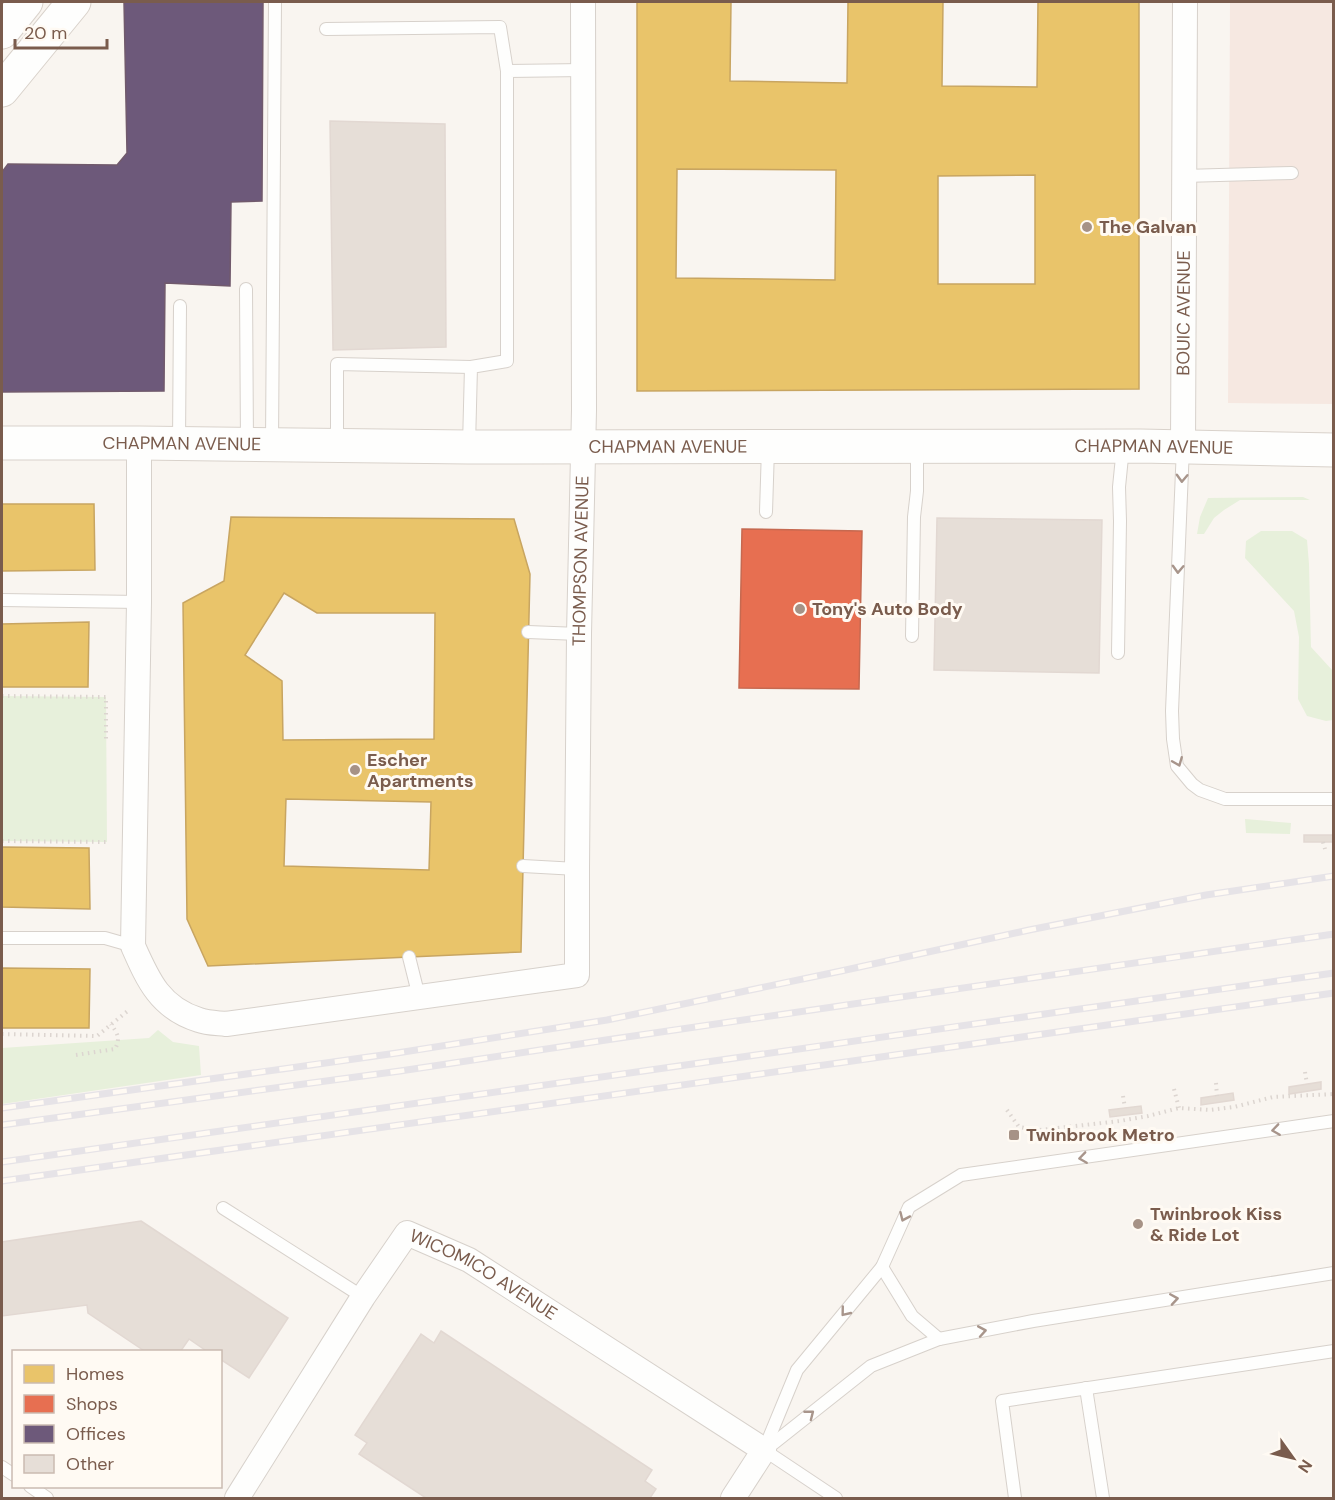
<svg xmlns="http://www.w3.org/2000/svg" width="1335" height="1500" viewBox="0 0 1335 1500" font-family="'DM Sans',sans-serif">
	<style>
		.commercial { fill: #f6e8e1 }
		.green { fill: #e7f0db }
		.homes { fill: #e9c46a; stroke: #c8a561; stroke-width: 1.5; fill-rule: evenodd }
		.shops { fill: #e76f51; stroke: #c66950; stroke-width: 1.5 }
		.offices { fill: #6d597a; stroke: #715a6c; stroke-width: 1.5 }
		.building { fill: #e6ded7; stroke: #e2d8d2; stroke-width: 1.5 }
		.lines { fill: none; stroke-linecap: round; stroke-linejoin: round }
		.lane-casing { stroke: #d7d1cb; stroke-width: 14 }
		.street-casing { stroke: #d7d1cb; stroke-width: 26 }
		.secondary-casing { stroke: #d9d2cb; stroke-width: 35 }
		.path { stroke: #dcd5d0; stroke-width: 4; stroke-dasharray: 1.5 4.5; stroke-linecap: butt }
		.lane { stroke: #fefefd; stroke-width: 12 }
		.street { stroke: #fefefd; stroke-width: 24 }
		.secondary { stroke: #fefefd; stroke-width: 33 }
		.rail-casing { stroke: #e6e3e7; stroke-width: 7 }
		.rail { stroke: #fffaf3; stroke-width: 4.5; stroke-dasharray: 14; stroke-linecap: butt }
		.oneway { stroke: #a8958b }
		.poi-dot { fill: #a69286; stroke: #fffaf3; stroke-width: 2 }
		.labels { text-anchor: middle; stroke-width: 6; stroke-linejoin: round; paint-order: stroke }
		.poi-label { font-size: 18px; font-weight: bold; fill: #7a5c4d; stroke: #fffaf3; text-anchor: start }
		.street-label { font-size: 18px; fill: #7a5c4d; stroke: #fffaf3 }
	</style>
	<rect width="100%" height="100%" fill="#f9f5f0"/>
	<!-- commercial -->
	<path class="commercial" d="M1230,2H1333V404L1228,403Z"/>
	<!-- green -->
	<g class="green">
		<path d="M1303,497L1310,500H1240L1224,510L1214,518L1204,534H1197L1200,517L1208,498Z"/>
		<path d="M1261,531H1292L1307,540L1309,564L1311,647L1333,671V720L1326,721L1307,716L1298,699L1299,637L1294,611L1245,558L1246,541Z"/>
		<path d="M2,696L106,697L107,842L2,841Z"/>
		<path d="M1245,819L1291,823L1290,834L1246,833Z"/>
		<path d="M158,1030L173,1042L199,1046L201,1075L2,1104V1048L149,1038Z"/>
	</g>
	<!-- homes -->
	<g class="homes">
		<path d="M637,2H731L730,81L847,83L848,2H943L942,86L1037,87L1038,2H1139V389L637,391ZM677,169L836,170L835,280L676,278ZM1035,175V284H938V176Z"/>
		<path d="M2,504H94L95,570L2,571Z"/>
		<path d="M231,517L514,519L530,574L521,952L208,966L187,919L183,603L224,581ZM284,593L317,613H435L434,739L283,740L282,681L245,655ZM286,799L431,802L429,870L284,866Z"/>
		<path d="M89,622L88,687H2V624Z"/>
		<path d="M2,847L89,848L90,909L2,907Z"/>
		<path d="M2,968L90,969L89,1028H2Z"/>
	</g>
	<!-- shops -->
	<path class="shops" d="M742,529L862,531L859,689L739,688Z"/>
	<!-- offices -->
	<path class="offices" d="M124,2H263L262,201L231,202L230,286L165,283L164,391L2,392V172L8,164L117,165L127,153Z"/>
	<!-- building -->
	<g class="building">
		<path d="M330,121L445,124L446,347L333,350Z"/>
		<path d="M937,518L1102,520L1099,673L934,670Z"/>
		<rect x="1304" y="835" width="30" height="7"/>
		<path d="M1321,1082V1089L1289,1094V1087Z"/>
		<path d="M1233,1093L1234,1100L1201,1105V1098Z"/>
		<path d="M1141,1106L1142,1113L1110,1117L1109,1110Z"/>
		<path d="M141,1221L288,1318L249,1378L220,1359V1352H208L189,1339L180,1352H146L88,1313L87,1305L2,1316V1242Z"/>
		<path d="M441,1331L652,1470L645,1481L656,1489L650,1498H426L359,1454L367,1443L355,1435L421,1334L434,1343Z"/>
	</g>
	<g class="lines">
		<defs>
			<g id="lane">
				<path d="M326,29L500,27L507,71"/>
				<path d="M1184,176L1292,173"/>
				<path d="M246,289L247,444"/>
				<path d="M179,443L180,306"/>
				<path d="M272,444L275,2"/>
				<path d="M337,444V364L471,367"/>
				<path d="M469,445L471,367L507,361V71L584,70"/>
				<path d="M1183,447L1172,711L1173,739L1177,766L1192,784L1200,790L1225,799H1334"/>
				<path d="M766,512L768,448"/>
				<path d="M2,600L139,602"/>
				<path d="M528,632L579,634"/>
				<path d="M912,636L914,517L917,491V448"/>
				<path d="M1118,653L1120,521L1119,487L1123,447"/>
				<path d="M523,866L577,869"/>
				<path d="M2,938H105L133,946"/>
				<path d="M409,957L419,997"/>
				<path d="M223,1208L363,1297"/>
				<path d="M882,1267L912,1316L939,1339"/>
				<path d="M1086,1388L1103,1498"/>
				<path d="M764,1450L797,1370L882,1267L909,1207L961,1175L1334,1121"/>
				<path d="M764,1450L836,1498"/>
				<path d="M765,1450L871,1366L939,1339L1033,1321L1334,1273"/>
				<path d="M2,1467L14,1475"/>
				<path d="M30,1486L47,1498"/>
				<path d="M1015,1498L1002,1401L1334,1351"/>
			</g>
			<g id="street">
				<path id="s1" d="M139,443V602L133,946C148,980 160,1008 199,1020C207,1023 217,1023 226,1024L577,975V869L579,634L584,410L583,2"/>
				<path id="s2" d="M1183,447L1185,2"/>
				<path id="s3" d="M237,1498L363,1297L407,1233L469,1260L764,1450L733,1498"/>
			</g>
			<g id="secondary">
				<path d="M2,32L26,2"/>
				<path d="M2,90L74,2"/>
				<path id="s4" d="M2,443H139L469,447L1140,446L1334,450"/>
			</g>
		</defs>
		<!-- lane casing -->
		<use href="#lane" class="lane-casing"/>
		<!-- street casing -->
		<use href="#street" class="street-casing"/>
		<!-- secondary casing -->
		<use href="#secondary" class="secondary-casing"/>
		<!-- path -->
		<g class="path">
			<path d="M2,696L106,697V740"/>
			<path d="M2,841L107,842V840"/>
			<path d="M1323,842L1325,849"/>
			<path d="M2,1034L97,1036L130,1009"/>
			<path d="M76,1055L115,1049C121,1038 117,1033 111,1024"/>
			<path d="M1305,1072L1307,1084"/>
			<path d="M1216,1083L1217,1096"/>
			<path d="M1174,1089L1179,1108"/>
			<path d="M1123,1096L1125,1108"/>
			<path d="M1007,1110L1019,1127L1040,1130L1120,1121L1148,1116L1179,1108L1210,1110L1234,1107L1273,1097L1334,1094"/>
		</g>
		<!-- lane -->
		<use href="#lane" class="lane"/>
		<!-- street -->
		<use href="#street" class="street"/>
		<!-- secondary -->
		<use href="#secondary" class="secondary"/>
		<defs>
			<g id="rail">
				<path d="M2,1108L397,1053L607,1020L841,971L1029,930L1206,895L1334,876"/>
				<path d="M2,1125L400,1071L606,1040L1334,934"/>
				<path d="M2,1162L1334,973"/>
				<path d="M2,1181L1334,993"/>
			</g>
		</defs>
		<!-- rail casing -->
		<use href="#rail" class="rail-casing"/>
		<!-- rail -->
		<use href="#rail" class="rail"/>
	</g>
	<!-- one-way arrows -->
	<defs><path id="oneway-chevron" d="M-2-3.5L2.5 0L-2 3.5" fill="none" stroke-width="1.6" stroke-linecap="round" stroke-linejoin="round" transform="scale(1.5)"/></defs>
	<g class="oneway">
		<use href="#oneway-chevron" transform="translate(1182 478) rotate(92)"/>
		<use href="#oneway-chevron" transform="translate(1178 569) rotate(92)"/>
		<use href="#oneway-chevron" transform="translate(1178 762) rotate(68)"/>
		<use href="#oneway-chevron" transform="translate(1276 1130) rotate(172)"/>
		<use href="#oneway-chevron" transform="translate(1083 1158) rotate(172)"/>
		<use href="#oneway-chevron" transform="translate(904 1217) rotate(114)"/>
		<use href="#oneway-chevron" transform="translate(1174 1299) rotate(-9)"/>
		<use href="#oneway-chevron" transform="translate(845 1312) rotate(129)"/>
		<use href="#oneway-chevron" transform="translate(982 1331) rotate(-10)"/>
		<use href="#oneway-chevron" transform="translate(810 1414) rotate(-38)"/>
	</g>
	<!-- markers -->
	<g class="poi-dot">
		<circle cx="1087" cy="227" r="6"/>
		<circle cx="800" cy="609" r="6"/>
		<circle cx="355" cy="770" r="6"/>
		<rect x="1008" y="1129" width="12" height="12" rx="3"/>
		<circle cx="1138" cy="1224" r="6"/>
	</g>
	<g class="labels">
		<!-- poi labels -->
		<g class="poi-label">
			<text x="1099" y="233">The Galvan</text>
			<text x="812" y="615">Tony's Auto Body</text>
			<text x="367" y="766">Escher<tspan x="367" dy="21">Apartments</tspan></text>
			<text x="1026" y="1141">Twinbrook Metro</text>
			<text x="1150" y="1220">Twinbrook Kiss<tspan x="1150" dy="21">&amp; Ride Lot</tspan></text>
		</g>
		<!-- street labels -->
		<g class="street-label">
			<text dy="6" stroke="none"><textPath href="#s2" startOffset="134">BOUIC AVENUE</textPath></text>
			<text dy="6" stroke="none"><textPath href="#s4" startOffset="180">CHAPMAN AVENUE</textPath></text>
			<text dy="6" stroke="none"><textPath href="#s4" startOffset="666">CHAPMAN AVENUE</textPath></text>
			<text dy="6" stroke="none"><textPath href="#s4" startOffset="1152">CHAPMAN AVENUE</textPath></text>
			<text dy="6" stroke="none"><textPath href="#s1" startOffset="1402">THOMPSON AVENUE</textPath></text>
			<text dy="6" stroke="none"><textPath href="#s3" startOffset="402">WICOMICO AVENUE</textPath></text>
		</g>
	</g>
	<!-- border -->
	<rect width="1335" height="1500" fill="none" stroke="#7a5c4d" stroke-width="6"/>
	<!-- legend -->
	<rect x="12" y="1350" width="210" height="138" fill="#fffaf3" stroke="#cabbb1" stroke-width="1.5"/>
	<rect x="24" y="1365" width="30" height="18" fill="#e9c46a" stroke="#cabbb1" stroke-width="1.5"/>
	<text x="66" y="1380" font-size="18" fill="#7a5c4d">Homes</text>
	<rect x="24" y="1395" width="30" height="18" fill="#e76f51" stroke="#cabbb1" stroke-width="1.5"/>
	<text x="66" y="1410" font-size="18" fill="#7a5c4d">Shops</text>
	<rect x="24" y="1425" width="30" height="18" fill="#6d597a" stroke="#cabbb1" stroke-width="1.5"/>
	<text x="66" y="1440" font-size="18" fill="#7a5c4d">Offices</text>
	<rect x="24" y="1455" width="30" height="18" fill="#e6ded7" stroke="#cabbb1" stroke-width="1.5"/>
	<text x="66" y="1470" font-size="18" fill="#7a5c4d">Other</text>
	<!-- north arrow -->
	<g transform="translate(1293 1458) rotate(124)" stroke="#fffaf3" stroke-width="4.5" paint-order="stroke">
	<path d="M0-4.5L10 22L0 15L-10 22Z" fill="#7a5c4d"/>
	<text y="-9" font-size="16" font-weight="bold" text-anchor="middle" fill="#7a5c4d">N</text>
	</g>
	<!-- scale -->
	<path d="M15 39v9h92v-9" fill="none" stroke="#7a5c4d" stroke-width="3"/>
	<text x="24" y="39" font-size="18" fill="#7a5c4d" stroke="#fffaf3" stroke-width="4.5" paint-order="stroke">20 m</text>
</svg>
